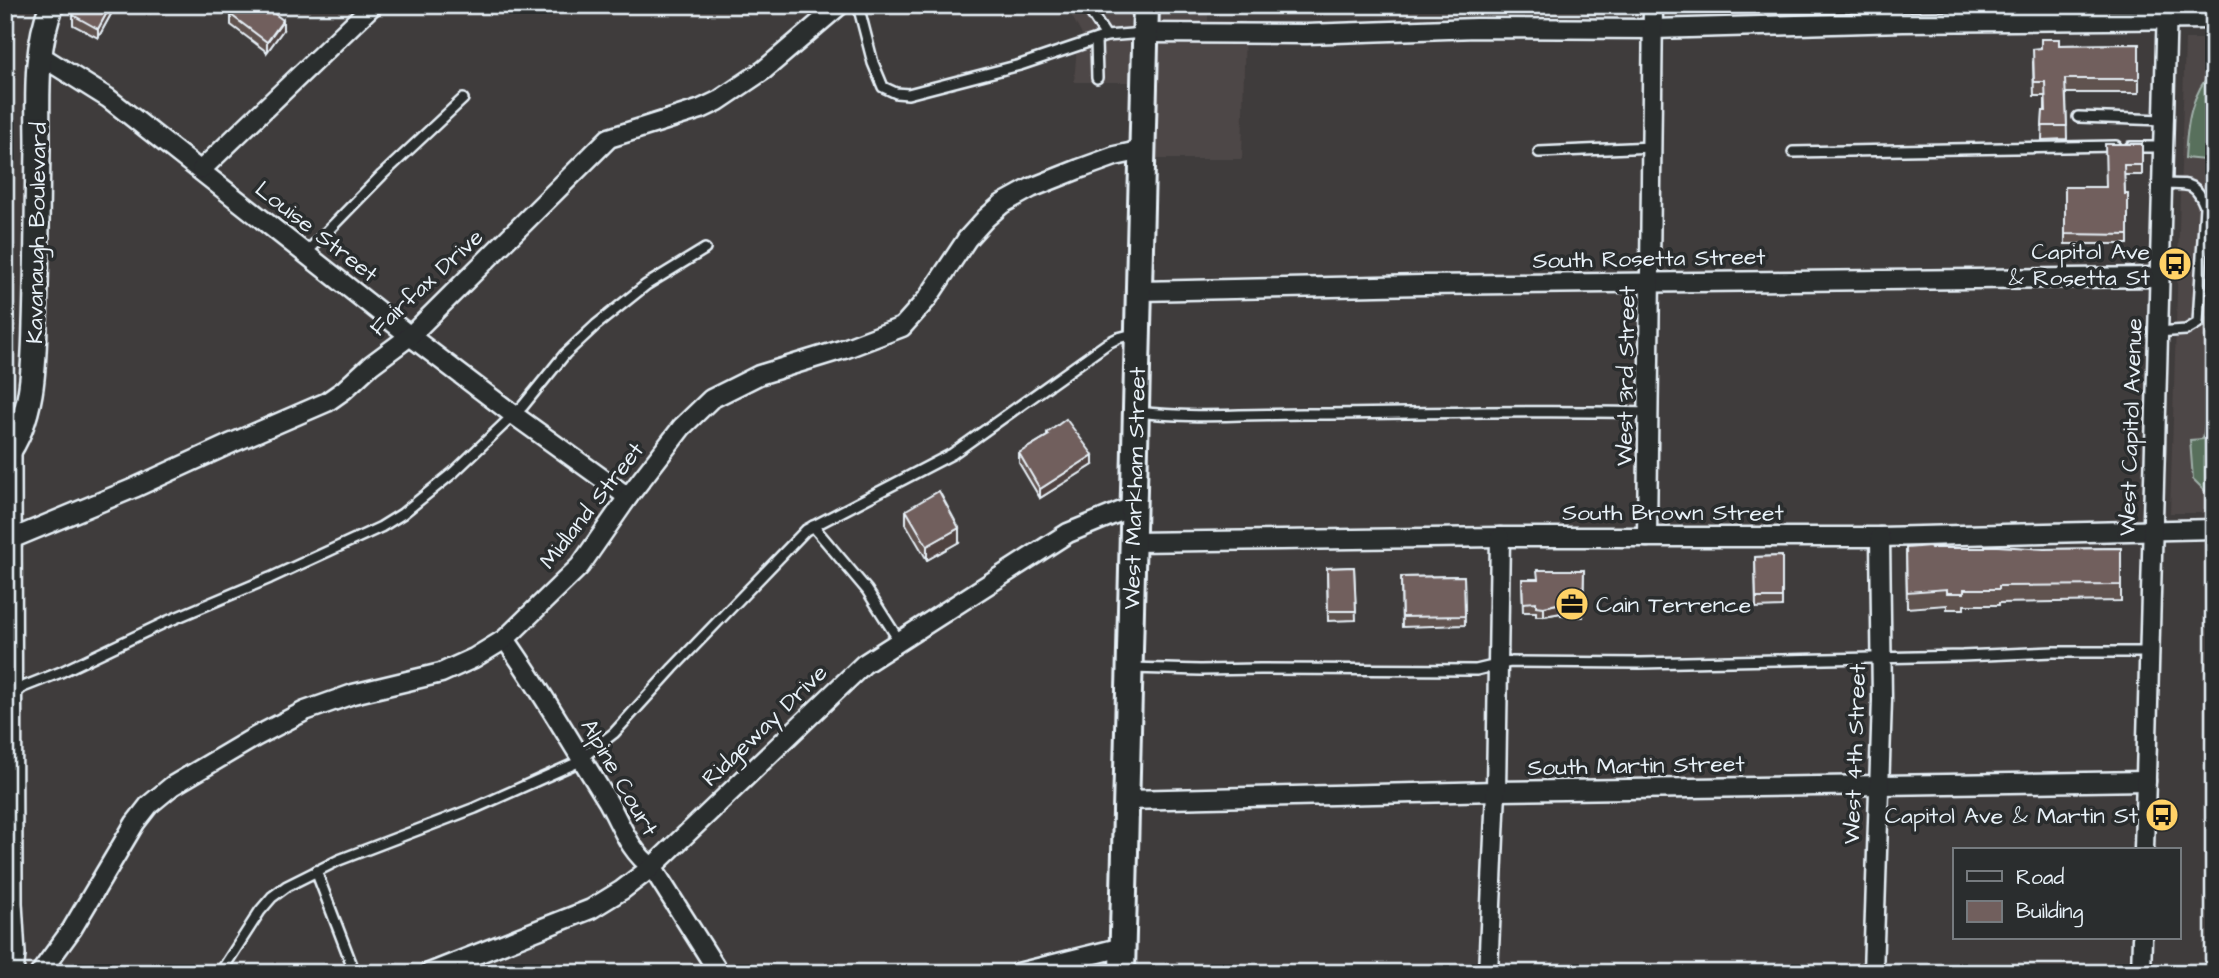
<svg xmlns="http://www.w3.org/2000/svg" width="2219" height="978" viewBox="0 0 2219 978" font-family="'Architects Daughter',sans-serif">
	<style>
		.built { fill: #4e4646 }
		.pitch { fill: #596f5b; stroke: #a0b0aa; stroke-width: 2 }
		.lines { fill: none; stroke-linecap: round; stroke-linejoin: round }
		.service-casing { stroke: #e8f1f8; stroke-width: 14 }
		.minor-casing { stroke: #e8f1f8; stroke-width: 23 }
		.tertiary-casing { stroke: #e8f1f8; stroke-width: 28 }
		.secondary-casing { stroke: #e8f1f8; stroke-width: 30 }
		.service { stroke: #2a2d2e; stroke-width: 9 }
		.minor { stroke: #2a2d2e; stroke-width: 18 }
		.tertiary { stroke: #2a2d2e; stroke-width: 23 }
		.secondary { stroke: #2a2d2e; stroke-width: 24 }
		.wall { fill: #615250; stroke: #e8f1f8; stroke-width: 2 }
		.shaded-wall { fill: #4f4241; stroke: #e8f1f8; stroke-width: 2 }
		.building { fill: #715f5d; stroke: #e8f1f8; stroke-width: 2 }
		.labels { text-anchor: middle; stroke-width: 7; stroke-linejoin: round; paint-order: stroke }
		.street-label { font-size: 23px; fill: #e8f1f8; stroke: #2a2d2e }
		.poi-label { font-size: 23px; fill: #e8f1f8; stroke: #2a2d2e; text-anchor: end }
	</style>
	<rect width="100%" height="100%" fill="#3f3c3c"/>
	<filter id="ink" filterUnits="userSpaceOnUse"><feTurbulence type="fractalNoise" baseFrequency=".0143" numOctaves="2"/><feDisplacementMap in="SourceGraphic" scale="14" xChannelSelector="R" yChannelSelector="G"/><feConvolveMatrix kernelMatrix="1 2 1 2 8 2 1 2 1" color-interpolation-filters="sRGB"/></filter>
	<g filter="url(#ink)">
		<!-- built -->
		<g class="built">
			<path d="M1066,5H1130L1129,82H1074L1077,46L1083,37Z"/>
			<path d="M1159,5H1208V21H1245L1242,159H1155Z"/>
			<path d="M2185,39H2214V513H2170Z"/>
		</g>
		<!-- pitch -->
		<g class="pitch">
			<path d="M2214,69V161L2185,158C2187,125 2190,94 2214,69Z"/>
			<path d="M2208,317L2214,318V490L2205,491L2193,479L2190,440L2203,439L2205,424Z"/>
		</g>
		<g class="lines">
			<defs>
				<g id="service">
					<path d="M858,5L873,63L883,87L896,93L908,94L1020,65L1106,36"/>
					<path d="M1086,5L1106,36L1144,33"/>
					<path d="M1096,40L1097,78"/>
					<path d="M2078,117L2164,120"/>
					<path d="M2130,147H2163"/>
					<path d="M1539,152L1652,147"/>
					<path d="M1793,152L2116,146"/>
					<path d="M306,253L382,175L463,99"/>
					<path d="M2157,332L2186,330L2198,323L2205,206C2195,180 2187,185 2162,184"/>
					<path d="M1139,412C1194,419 1248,414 1303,414C1418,414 1534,409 1649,413"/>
					<path d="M813,526L867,590L900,642"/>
					<path d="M1131,668L1200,670L1260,669L1476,670L1510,662L1640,663L1962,656L2053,652H2149"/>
					<path d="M12,695L23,687L61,672L166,622L270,578L381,527L402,514L454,472L523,406L565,354L596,325L646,285L705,249"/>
					<path d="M316,871L355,973"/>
					<path d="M220,973L260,911L272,897L287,886L339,860L475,808L574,764L614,733L673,668L806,530L952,454L1108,343L1118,338L1137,333"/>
				</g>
				<g id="minor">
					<path d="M1145,33L1307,34L1476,28L1653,29L1903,22L2214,19"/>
					<path d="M41,56L108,98L410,336L514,415L628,497"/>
					<path d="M201,170L373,5"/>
					<path d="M1140,291L1423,285L2158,277"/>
					<path d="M1647,537L1653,5"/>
					<path d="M9,540L134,488L232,443L327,402L344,390L371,365L410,336L609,138L701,109L718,101L764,70L840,5"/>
					<path d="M1133,542L1500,537H1880L2214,529"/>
					<path d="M505,639C542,691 573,746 607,800C621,824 629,851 652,867L719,973"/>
					<path d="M1127,800L1496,791L2146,781"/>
					<path d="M2144,850L2167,5"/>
					<path d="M40,973L72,929L135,823L149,805L172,786L255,737L305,711L353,694L441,673L474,658L505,639L580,566L628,497L682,427L711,399L759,375L844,349L902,327L927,299L967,239L986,218L1002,204L1031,188L1079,169L1115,156L1143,150"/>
					<path d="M429,973L591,909L622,890L652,867L864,664L1068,533L1134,506"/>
					<path d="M1018,973L1123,947"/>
					<path d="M1488,973L1496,791L1500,537"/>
					<path d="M1873,973L1882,700L1880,537"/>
					<path d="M2141,973L2142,938"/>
				</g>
				<g id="tertiary">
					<path d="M9,453L10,903L13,954L11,973"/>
					<path d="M5,457C33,419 34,369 35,324C37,265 37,206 38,148C38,101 34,49 52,5"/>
				</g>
				<g id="secondary">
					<path id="s1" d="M1122,973L1146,5"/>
				</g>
			</defs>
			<!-- service casing -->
			<use href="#service" class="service-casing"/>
			<!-- minor casing -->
			<use href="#minor" class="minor-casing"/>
			<!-- tertiary casing -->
			<use href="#tertiary" class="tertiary-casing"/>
			<!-- secondary casing -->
			<use href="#secondary" class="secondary-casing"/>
			<!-- service -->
			<use href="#service" class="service"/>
			<!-- minor -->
			<use href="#minor" class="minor"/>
			<!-- tertiary -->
			<use href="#tertiary" class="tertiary"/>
			<!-- secondary -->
			<use href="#secondary" class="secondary"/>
		</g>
		<!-- wall -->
		<g class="wall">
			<path d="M78,5H116L98,38L73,25V15Z"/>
			<path d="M145,5H158L151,12Z"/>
			<path d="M231,15L283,30L267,52L231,25Z"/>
			<path d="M2139,44V93H2066L2067,139L2042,140L2043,111H2045V96H2034L2033,62L2041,48L2059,45Z"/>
			<path d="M2142,144V175H2124L2125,194H2128V244H2065V187H2106Z"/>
			<path d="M2214,223V318L2212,316Z"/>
			<path d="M1047,433L1093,465L1040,498L1019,463V453L1047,436Z"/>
			<path d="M906,510L959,542L927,560L906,524Z"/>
			<path d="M1906,548L2044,549L2121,548V601L1999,603V605H1964V609H1947V605L1907,608Z"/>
			<path d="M1782,556V607L1756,608L1755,557Z"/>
			<path d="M1354,567L1356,620L1328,621L1327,568Z"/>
			<path d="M1584,570L1583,617L1561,616V613L1544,616H1536V612H1523L1522,579H1538Z"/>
			<path d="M1464,576L1465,625L1402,627L1401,577Z"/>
		</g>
		<!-- shaded-wall -->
		<g class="shaded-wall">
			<path d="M111,5H116L98,38V29Z"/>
			<path d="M151,5H158L151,12Z"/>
			<path d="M8,17V31L5,38V24Z"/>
			<path d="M283,20V30L267,52V42Z"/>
			<path d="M1093,455V465L1040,498V489Z"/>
			<path d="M959,528V542L927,560V546Z"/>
			<path d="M1561,603V613L1544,616V607Z"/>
		</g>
		<!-- building -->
		<g class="building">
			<path d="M78,5H111L98,29L73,15Z"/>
			<path d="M238,5H262L283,20L267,42L231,15Z"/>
			<path d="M2041,39H2059V45L2139,44V79H2065L2067,126H2042L2043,111H2046L2045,82H2034L2033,49L2041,48Z"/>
			<path d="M2105,144H2142V165H2124L2125,194H2128V235L2065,234V187H2106Z"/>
			<path d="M2214,223V299L2212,297Z"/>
			<path d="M1066,419L1093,455L1040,489L1019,453L1049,435L1047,433Z"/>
			<path d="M939,491L959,528L927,546L906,510Z"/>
			<path d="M1930,546L1931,548H1985V546H1998L2044,549L2121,548V585L1999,586V589H1964V593H1947V589L1907,592L1906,548Z"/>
			<path d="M1782,556V598H1756L1755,557Z"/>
			<path d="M1354,567L1356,611H1328L1327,568Z"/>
			<path d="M1537,570H1584L1583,607H1561V603L1544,607L1536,606V602L1523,603L1522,579H1538Z"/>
			<path d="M1464,576L1465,616L1402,617L1401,577Z"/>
		</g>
	</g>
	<!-- icons -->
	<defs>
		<symbol id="bus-disc" viewBox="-11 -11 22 22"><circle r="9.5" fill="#ffd166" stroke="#2a2d2e"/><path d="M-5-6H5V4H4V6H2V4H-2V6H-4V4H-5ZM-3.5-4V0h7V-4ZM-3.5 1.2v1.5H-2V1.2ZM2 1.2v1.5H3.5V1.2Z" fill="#111"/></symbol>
		<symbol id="office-disc" viewBox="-11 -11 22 22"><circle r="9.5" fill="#ffd166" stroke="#2a2d2e"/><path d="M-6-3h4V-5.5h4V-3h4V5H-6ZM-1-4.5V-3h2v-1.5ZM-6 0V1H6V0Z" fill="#111"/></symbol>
	</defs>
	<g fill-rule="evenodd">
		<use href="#bus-disc" x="2156" y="245" width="38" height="38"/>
		<use href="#office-disc" x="1553" y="585" width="38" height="38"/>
		<use href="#bus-disc" x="2143" y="796" width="38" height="38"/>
	</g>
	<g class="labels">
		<!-- street labels -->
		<g class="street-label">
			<text transform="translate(317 231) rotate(38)" y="8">Louise Street</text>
			<text transform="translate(36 233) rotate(-89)" y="8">Kavanaugh Boulevard</text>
			<text transform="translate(1649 258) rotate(-1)" y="8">South Rosetta Street</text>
			<text transform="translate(426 282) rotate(-43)" y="8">Fairfax Drive</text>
			<text transform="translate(1625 376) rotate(-89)" y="8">West 3rd Street</text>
			<text transform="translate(2130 427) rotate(-88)" y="8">West Capitol Avenue</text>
			<text dy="8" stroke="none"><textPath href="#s1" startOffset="485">West Markham Street</textPath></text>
			<text transform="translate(591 505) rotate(-52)" y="8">Midland Street</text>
			<text x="1673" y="520">South Brown Street</text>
			<text transform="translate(764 725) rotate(-44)" y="8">Ridgeway Drive</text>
			<text transform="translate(1854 754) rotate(-88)" y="8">West 4th Street</text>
			<text transform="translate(1636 765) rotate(-1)" y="8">South Martin Street</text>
			<text transform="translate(620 777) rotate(60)" y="8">Alpine Court</text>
		</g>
		<!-- poi labels -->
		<g class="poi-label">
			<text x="2150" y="259">Capitol Ave<tspan x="2150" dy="26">&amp; Rosetta St</tspan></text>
			<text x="1596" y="612" text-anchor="start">Cain Terrence</text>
			<text x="2138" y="823">Capitol Ave &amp; Martin St</text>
		</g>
	</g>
	<!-- margin -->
	<rect width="2219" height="978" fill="none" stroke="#2a2d2e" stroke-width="28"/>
	<rect x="14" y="14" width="2191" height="950" fill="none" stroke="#e8f1f8" stroke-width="2.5" filter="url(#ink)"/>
	<!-- legend -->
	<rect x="1953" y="848" width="228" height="91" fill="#2a2d2e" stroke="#767b7f" stroke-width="2"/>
	<rect x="1967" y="871" width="35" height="10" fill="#2a2d2e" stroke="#767b7f" stroke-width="2"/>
	<text x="2016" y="884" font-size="21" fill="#e8f1f8">Road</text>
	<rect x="1967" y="901" width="35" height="21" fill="#715f5d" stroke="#767b7f" stroke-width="2"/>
	<text x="2016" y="918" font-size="21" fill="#e8f1f8">Building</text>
</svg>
